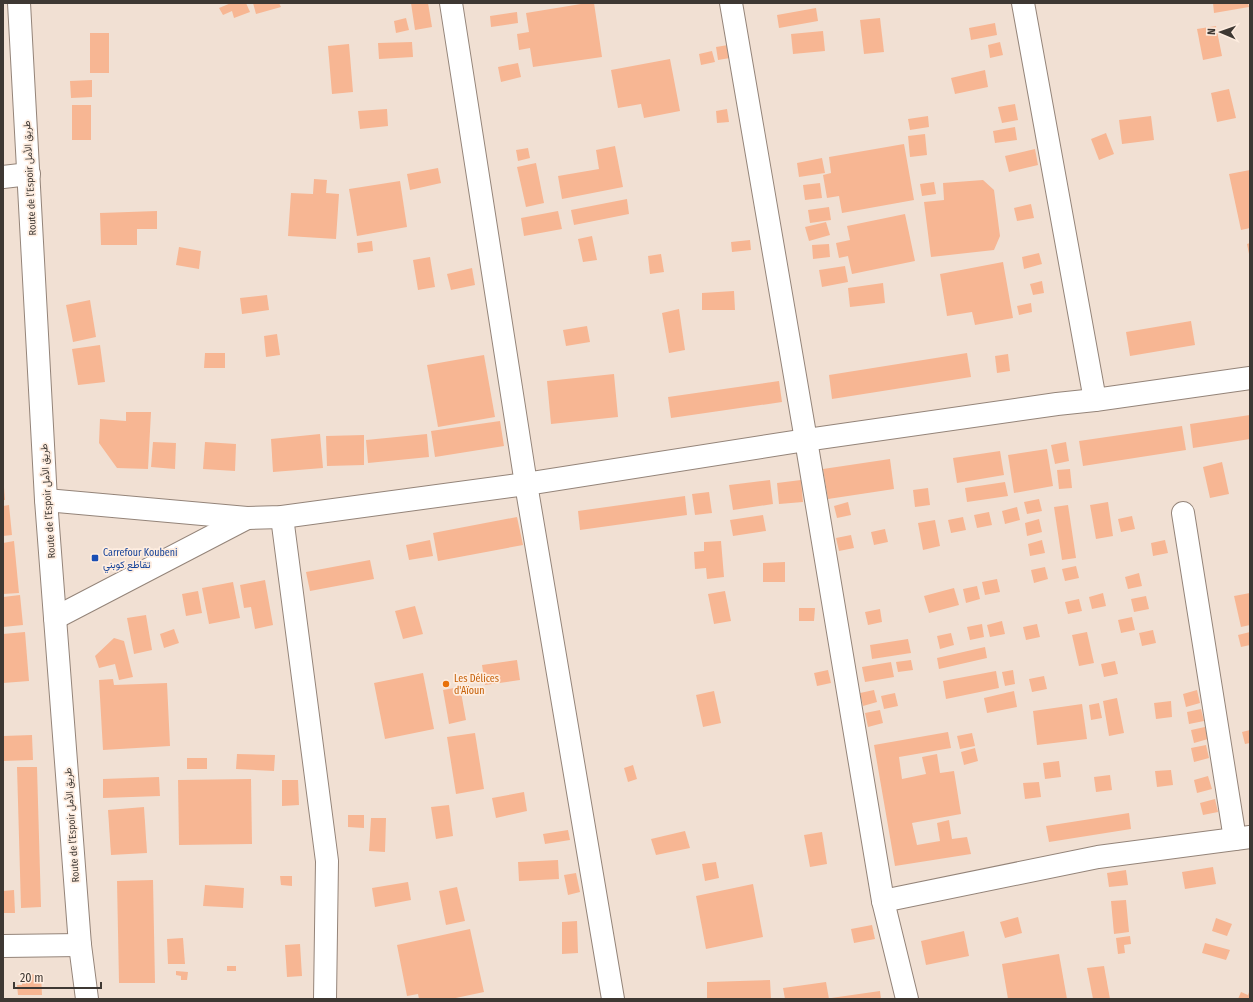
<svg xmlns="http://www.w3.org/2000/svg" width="1253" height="1002" viewBox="0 0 1253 1002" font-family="'Fira Sans Condensed',Vazirmatn,sans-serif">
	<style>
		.building { fill: #f7b693 }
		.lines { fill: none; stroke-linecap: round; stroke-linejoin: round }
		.minor-casing { stroke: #948479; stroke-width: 24 }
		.primary-casing { stroke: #948479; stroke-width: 24 }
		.trunk-casing { stroke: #948479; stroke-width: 24 }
		.minor { stroke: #fff; stroke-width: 22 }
		.primary { stroke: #fff; stroke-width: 22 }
		.trunk { stroke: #fff; stroke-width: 22 }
		.transit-dot { fill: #1a4fb4; stroke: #feede0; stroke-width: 1.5 }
		.food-dot { fill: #e8710a; stroke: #feede0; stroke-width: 1.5 }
		.labels { text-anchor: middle; stroke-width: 3.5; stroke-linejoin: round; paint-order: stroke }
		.street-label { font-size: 10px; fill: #3e3833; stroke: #feede0 }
		.transit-label { font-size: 10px; fill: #164399; stroke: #feede0; text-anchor: start }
		.food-label { font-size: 10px; fill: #c56008; stroke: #feede0; text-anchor: start }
	</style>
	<rect width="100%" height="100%" fill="#f1e0d3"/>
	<!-- building -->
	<g class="building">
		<path d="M231,3H246L250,12L234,18L232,11L223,15L219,8Z"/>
		<path d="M253,3H279L281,7L256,14Z"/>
		<path d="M411,3H428L432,27L415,30Z"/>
		<path d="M587,3H594L602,57L533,67L530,48L519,50L517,34L529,32L526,13Z"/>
		<path d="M1213,3H1248L1249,7L1214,13Z"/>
		<path d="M816,8L818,21L779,28L777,15Z"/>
		<path d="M517,12L518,23L491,27L490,16Z"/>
		<path d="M406,18L409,30L396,33L394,21Z"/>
		<path d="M880,18L884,52L864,54L860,20Z"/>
		<path d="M995,23L997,35L971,40L969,28Z"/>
		<path d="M1216,26L1222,56L1203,60L1197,29Z"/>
		<path d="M823,31L825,51L793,54L791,34Z"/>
		<rect x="90" y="33" width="19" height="40"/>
		<path d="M412,42L413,57L379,59L378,43Z"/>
		<path d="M1000,42L1003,55L990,58L988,45Z"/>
		<path d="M349,44L353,92L332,94L328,46Z"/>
		<path d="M728,45L730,58L718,60L716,47Z"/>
		<path d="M712,51L715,62L701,65L699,54Z"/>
		<path d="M670,59L680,111L644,118L641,104L618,108L611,70Z"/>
		<path d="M518,63L521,77L501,82L498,67Z"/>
		<path d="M985,70L988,87L955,94L951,78Z"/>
		<path d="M92,80V97L71,98L70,81Z"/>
		<path d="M1229,89L1236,118L1217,122L1211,93Z"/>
		<path d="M1015,104L1018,120L1002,123L998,107Z"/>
		<rect x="72" y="105" width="19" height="35"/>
		<path d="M387,109L388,126L360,129L358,111Z"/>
		<path d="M727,109L729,122L717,123L716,111Z"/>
		<path d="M928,116L929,127L910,130L908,119Z"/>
		<path d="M1151,116L1154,140L1122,144L1119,120Z"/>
		<path d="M1015,127L1017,140L995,143L993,131Z"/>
		<path d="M1106,133L1114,154L1099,160L1091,139Z"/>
		<path d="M925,134L927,155L910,157L908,136Z"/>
		<path d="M904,144L914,200L842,213L839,196L827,198L823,175L831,173L829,157Z"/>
		<path d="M615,146L623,187L562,199L558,176L599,169L596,150Z"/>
		<path d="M528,148L530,158L518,161L516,150Z"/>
		<path d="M1035,149L1038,165L1009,172L1005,156Z"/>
		<path d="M822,158L825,173L799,177L797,163Z"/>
		<path d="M536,163L544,203L526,207L517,167Z"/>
		<path d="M438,168L441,183L410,190L407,174Z"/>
		<path d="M1250,170V228L1241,230L1229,174Z"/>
		<path d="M314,179L327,180L326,193L339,194L336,239L288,236L291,193L313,194Z"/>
		<path d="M983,180L994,190L1000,236L994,250L931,257L924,202L944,200L943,183Z"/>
		<path d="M400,181L407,227L357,236L349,189Z"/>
		<path d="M934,182L936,194L922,196L920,184Z"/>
		<path d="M820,183L822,198L805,200L803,185Z"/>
		<path d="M627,199L629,214L574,225L571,210Z"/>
		<path d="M1031,204L1034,218L1017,221L1014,208Z"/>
		<path d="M829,207L831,220L810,223L808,210Z"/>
		<path d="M157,211V229H137V245H101L100,213Z"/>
		<path d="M558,211L562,229L524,236L521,218Z"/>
		<path d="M905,214L915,261L852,274L848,256L839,258L836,243L850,240L847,226Z"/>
		<path d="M826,222L830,235L809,241L805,227Z"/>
		<path d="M592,236L597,260L583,262L578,239Z"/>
		<path d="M750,240L751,250L732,252L731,242Z"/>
		<path d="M372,241L373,251L358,253L357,243Z"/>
		<path d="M1250,243V254H1249L1247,244Z"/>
		<path d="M829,244L830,257L813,259L812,245Z"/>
		<path d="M179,247L201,251L199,269L176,265Z"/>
		<path d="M1039,253L1042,264L1024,269L1022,257Z"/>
		<path d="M661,254L664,272L650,274L648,256Z"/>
		<path d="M430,257L435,287L418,290L413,260Z"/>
		<path d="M1003,262L1013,318L975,325L972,312L947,316L940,274Z"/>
		<path d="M845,266L848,282L822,287L819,270Z"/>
		<path d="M472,268L475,285L451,290L447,274Z"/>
		<path d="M1042,281L1044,293L1033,295L1030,284Z"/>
		<path d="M883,283L885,303L850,307L848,288Z"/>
		<path d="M734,291L735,310H702V293Z"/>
		<path d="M267,295L269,310L242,314L240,298Z"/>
		<path d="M90,300L96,337L73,342L66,305Z"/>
		<path d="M1031,303L1032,312L1019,315L1017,306Z"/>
		<path d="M679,309L685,350L669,353L662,313Z"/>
		<path d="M1191,321L1195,345L1130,356L1126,332Z"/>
		<path d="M587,326L590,342L566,346L563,330Z"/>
		<path d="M277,334L280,355L266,357L264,336Z"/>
		<path d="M100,345L105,382L78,385L72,349Z"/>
		<path d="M205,353H225V368H204Z"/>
		<path d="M967,353L971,377L832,399L829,375Z"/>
		<path d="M1008,354L1010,371L997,373L995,356Z"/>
		<path d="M484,355L495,417L438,427L427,365Z"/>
		<path d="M614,374L618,417L551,424L547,381Z"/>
		<path d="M779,381L782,402L671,418L668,397Z"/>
		<path d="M126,412H151L148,469L117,468L99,443L100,419L126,421Z"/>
		<path d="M1250,415V439L1193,448L1190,424Z"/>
		<path d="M500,421L504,446L435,457L431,431Z"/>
		<path d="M1182,426L1186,450L1083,466L1079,441Z"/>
		<path d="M320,434L323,468L273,472L271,439Z"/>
		<path d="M427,434L429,457L368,463L366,440Z"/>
		<path d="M364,435V465L327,466L326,436Z"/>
		<path d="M153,442L176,443L175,469L151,467Z"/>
		<path d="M205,442L236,444L235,471L203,469Z"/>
		<path d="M1066,442L1069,461L1055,464L1051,445Z"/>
		<path d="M1047,449L1053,486L1014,493L1008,455Z"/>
		<path d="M1000,451L1004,475L957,483L953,458Z"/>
		<path d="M890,459L894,489L828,499L823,469Z"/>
		<path d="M1222,462L1229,494L1210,498L1203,467Z"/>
		<path d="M1070,469L1072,488L1059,489L1057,470Z"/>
		<path d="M770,480L773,504L733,510L729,485Z"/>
		<path d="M801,480L803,502L779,504L777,483Z"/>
		<path d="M1005,482L1008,496L967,502L965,488Z"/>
		<path d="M3,487H4L5,500H3Z"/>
		<path d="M928,488L930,505L915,507L913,490Z"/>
		<path d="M709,492L712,513L695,515L692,494Z"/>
		<path d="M685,496L687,515L580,530L578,511Z"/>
		<path d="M1039,499L1042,511L1027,514L1024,502Z"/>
		<path d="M848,502L851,515L837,518L834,506Z"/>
		<path d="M1108,502L1113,536L1096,539L1090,505Z"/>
		<path d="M9,505L12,535L3,536V506Z"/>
		<path d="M1068,505L1076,558L1062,560L1054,507Z"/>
		<path d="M1017,507L1020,520L1005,524L1002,511Z"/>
		<path d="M989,512L992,525L977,528L974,515Z"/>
		<path d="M763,515L766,531L733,536L730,520Z"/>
		<path d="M1132,516L1135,529L1121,532L1118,519Z"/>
		<path d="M517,517L523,545L438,561L433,533Z"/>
		<path d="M963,517L966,530L951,533L948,520Z"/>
		<path d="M1039,519L1042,532L1027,536L1025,523Z"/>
		<path d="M935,520L940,546L923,550L918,523Z"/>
		<path d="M885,529L888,542L874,545L871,532Z"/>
		<path d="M851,535L854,548L839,551L836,538Z"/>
		<path d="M430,540L433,556L409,560L406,545Z"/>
		<path d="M1042,540L1045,553L1030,556L1028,544Z"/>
		<path d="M1165,540L1168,553L1153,556L1151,543Z"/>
		<path d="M14,541L19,593L3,594V543Z"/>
		<path d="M721,541L724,577L707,579L706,568L695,569L694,552L704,551V542Z"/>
		<path d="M370,560L374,579L310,591L306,572Z"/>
		<path d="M785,562V582H763V563Z"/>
		<path d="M1076,566L1079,578L1065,581L1062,569Z"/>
		<path d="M1045,567L1048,579L1034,583L1031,570Z"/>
		<path d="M1139,573L1142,586L1128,589L1125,577Z"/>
		<path d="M997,579L1000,592L985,595L982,582Z"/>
		<path d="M265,580L273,625L255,629L251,607L244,608L240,585Z"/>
		<path d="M233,582L240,618L209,624L202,588Z"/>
		<path d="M977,586L980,599L966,603L963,589Z"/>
		<path d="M954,588L959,605L929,613L924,596Z"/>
		<path d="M198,591L202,613L186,616L182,594Z"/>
		<path d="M725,591L731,621L714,624L708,594Z"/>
		<path d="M1103,593L1106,606L1092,609L1089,597Z"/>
		<path d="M1250,593V625L1241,627L1234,596Z"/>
		<path d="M20,595L23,625L3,627V597Z"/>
		<path d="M1146,596L1149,609L1134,612L1131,599Z"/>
		<path d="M1079,599L1082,611L1068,614L1065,602Z"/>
		<path d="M415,606L423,634L403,639L395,611Z"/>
		<path d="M799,608H815L814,621H799Z"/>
		<path d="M880,609L882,622L868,625L865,612Z"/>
		<path d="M146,615L152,650L134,654L127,618Z"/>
		<path d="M1132,617L1135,630L1121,633L1118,620Z"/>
		<path d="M1002,621L1005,634L990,637L987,625Z"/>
		<path d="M982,624L984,637L970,640L967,627Z"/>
		<path d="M1037,624L1040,637L1026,640L1023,627Z"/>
		<path d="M174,629L179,643L164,648L160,634Z"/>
		<path d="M1153,630L1156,643L1142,646L1139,633Z"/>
		<path d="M25,632L29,681L3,683V634Z"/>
		<path d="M1087,632L1094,663L1079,666L1072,635Z"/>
		<path d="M1250,632V645L1241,647L1238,635Z"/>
		<path d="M951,633L954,645L940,649L937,636Z"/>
		<path d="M114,638L124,641L133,677L119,680L115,664L99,668L95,656Z"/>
		<path d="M908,639L911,653L872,659L870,645Z"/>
		<path d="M985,647L987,658L939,669L937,658Z"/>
		<path d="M517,660L520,680L485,685L482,665Z"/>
		<path d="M911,660L913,670L898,672L896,662Z"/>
		<path d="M1115,661L1118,674L1104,677L1101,664Z"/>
		<path d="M891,662L894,677L865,682L862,667Z"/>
		<path d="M828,670L831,683L817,686L814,673Z"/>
		<path d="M1013,670L1015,684L1005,686L1002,672Z"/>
		<path d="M996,671L999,688L946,699L943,681Z"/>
		<path d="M423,673L434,729L385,739L374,683Z"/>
		<path d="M1044,676L1047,689L1032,692L1029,679Z"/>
		<path d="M113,679L114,685L167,683L170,746L103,750L99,680Z"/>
		<path d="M460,687L466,720L449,724L443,690Z"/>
		<path d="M874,690L877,702L863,706L860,693Z"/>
		<path d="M1197,690L1200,703L1186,707L1183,694Z"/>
		<path d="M714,691L721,723L703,727L696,695Z"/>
		<path d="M1014,691L1017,707L987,713L984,698Z"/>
		<path d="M895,693L898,706L884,709L881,696Z"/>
		<path d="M1117,698L1124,733L1109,736L1103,701Z"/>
		<path d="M1171,701L1172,717L1156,719L1154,703Z"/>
		<path d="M1099,703L1102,718L1091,720L1089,705Z"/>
		<path d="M1082,704L1087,739L1037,745L1033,711Z"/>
		<path d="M1201,709L1204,721L1189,724L1187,712Z"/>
		<path d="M880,710L883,723L868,727L865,713Z"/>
		<path d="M1205,727L1208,739L1194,743L1191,730Z"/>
		<path d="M1250,730V743L1245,744L1242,732Z"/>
		<path d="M948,732L951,748L899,757L902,779L926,774L922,757L937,754L940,773L954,771L961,814L912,823L917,845L940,841L937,823L949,820L952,839L967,837L971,854L895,866L874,745Z"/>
		<path d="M475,733L484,789L456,794L447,737Z"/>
		<path d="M972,733L975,746L960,749L957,736Z"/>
		<path d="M32,735L33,760L3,761V736Z"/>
		<path d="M1206,745L1209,758L1194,762L1191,748Z"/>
		<path d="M975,748L978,761L964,765L961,752Z"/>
		<path d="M237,754L275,755L274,771L236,769Z"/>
		<rect x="187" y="758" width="20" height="11"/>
		<path d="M1059,761L1061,777L1045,779L1043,763Z"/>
		<path d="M633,765L637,779L628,782L624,768Z"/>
		<path d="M17,767H37L41,907L21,908Z"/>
		<path d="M1171,770L1173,785L1157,787L1155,771Z"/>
		<path d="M1110,775L1112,790L1096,792L1094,777Z"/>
		<path d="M1208,776L1212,789L1197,793L1194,780Z"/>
		<path d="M159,777L160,796L103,798V779Z"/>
		<path d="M251,779L252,844L179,845L178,780Z"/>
		<path d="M282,780H298L299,805L282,806Z"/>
		<path d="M1039,782L1041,797L1025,799L1023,783Z"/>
		<path d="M524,792L527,811L496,818L492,798Z"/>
		<path d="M1215,799L1218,812L1203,815L1200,803Z"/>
		<path d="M449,805L453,836L436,839L431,807Z"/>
		<path d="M144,807L147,853L111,855L108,810Z"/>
		<path d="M1129,813L1131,829L1049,842L1046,826Z"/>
		<path d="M348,815H364V828L348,827Z"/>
		<path d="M371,818H386L385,852L369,851Z"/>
		<path d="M568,830L570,840L545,844L543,834Z"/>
		<path d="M685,831L690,848L656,855L651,839Z"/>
		<path d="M822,832L827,864L810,867L804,835Z"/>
		<path d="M558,860L559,879L519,881L518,862Z"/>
		<path d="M716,862L719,878L705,881L702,864Z"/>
		<path d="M1213,867L1216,884L1185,889L1182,872Z"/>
		<path d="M1126,870L1128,885L1109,887L1107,873Z"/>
		<path d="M576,873L580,892L568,895L564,875Z"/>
		<path d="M280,876H292V886L281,885Z"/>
		<path d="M153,880L155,983H119L117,881Z"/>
		<path d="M408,882L411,900L375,907L372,888Z"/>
		<path d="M753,884L763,937L706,949L696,896Z"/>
		<path d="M205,885L244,888L243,908L203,906Z"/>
		<path d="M457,887L465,921L446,925L439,891Z"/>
		<path d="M14,890L15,913H3V891Z"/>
		<path d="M1126,900L1129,932L1114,934L1111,901Z"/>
		<path d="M1018,917L1022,933L1005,938L1000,922Z"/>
		<path d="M1216,918L1232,924L1227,936L1212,931Z"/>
		<path d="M577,921L578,953L562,954V922Z"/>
		<path d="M872,925L875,939L854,943L851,929Z"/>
		<path d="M470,929L484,992L451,999H419L418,994L407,996L397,945Z"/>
		<path d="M964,931L969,956L926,965L921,941Z"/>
		<path d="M1130,936L1131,944L1124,945L1125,953L1118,954L1116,938Z"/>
		<path d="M183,938L185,964H168L167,939Z"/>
		<path d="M1205,943L1230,950L1226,960L1202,953Z"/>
		<path d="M300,944L302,976L287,977L285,945Z"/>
		<path d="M1059,954L1067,999H1008L1002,964Z"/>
		<rect x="227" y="966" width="9" height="5"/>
		<path d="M1104,966L1110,999H1093L1087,968Z"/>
		<path d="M176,971L188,972L187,980H181V976L176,975Z"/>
		<path d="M41,974L42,995H18L17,985H22V975Z"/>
		<path d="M770,980L771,999H707V982Z"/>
		<path d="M826,982L829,999H785L783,988Z"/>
		<path d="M1250,989V999H1238L1241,992L1248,995Z"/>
		<path d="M880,991L881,999H831V998Z"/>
	</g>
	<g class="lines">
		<defs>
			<g id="minor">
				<path d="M451,3L526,484L613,999"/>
				<path d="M731,3L806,440L883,901L907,999"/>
				<path d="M1023,3L1095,400"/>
				<path d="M3,177L29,174"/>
				<path d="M1183,513L1235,839"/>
				<path d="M282,517L327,861L325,999"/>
				<path d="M883,901L1098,857L1250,837"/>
				<path d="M3,946L80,945"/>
			</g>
			<g id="primary">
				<path d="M46,500L247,518L282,517L526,484L806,440L1057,404L1095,400L1250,378"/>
				<path d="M55,618L247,518"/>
			</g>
			<path id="trunk" d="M19,3L46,500L80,945L87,999"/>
		</defs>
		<!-- minor casing -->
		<use href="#minor" class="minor-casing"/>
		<!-- primary casing -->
		<use href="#primary" class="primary-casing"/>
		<!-- trunk casing -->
		<use href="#trunk" class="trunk-casing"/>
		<!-- minor -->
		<use href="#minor" class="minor"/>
		<!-- primary -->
		<use href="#primary" class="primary"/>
		<!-- trunk -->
		<use href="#trunk" class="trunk"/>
	</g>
	<!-- markers -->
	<rect class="transit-dot" x="91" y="554" width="8" height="8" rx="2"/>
	<circle class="food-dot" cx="446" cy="684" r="4"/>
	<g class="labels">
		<!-- street labels -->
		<g class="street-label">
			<text transform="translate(29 178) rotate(-93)" y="4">Route de l’Espoir طريق الأمل</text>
			<text transform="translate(47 501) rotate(-94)" y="4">Route de l’Espoir طريق الأمل</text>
			<text transform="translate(71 825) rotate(-94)" y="4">Route de l’Espoir طريق الأمل</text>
		</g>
		<!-- transit labels -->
		<g class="transit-label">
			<text x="103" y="556">Carrefour Koubeni<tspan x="103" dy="12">تقاطع كوبني</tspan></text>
		</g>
		<!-- food labels -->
		<g class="food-label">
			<text x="454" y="682">Les Délices<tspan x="454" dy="12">d'Aïoun</tspan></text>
		</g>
	</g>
	<!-- border -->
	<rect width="1253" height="1002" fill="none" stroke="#3e3833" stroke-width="8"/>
	<!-- north arrow -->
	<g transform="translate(1221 32) rotate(272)" stroke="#feede0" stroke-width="3" paint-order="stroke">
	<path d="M0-3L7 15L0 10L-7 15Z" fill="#3e3833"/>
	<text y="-6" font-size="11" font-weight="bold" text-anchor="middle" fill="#3e3833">N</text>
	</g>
	<!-- scale -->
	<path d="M14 982v6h87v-6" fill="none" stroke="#3e3833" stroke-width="2"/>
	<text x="20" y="982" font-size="12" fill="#3e3833" stroke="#feede0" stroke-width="3" paint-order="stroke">20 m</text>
</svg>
